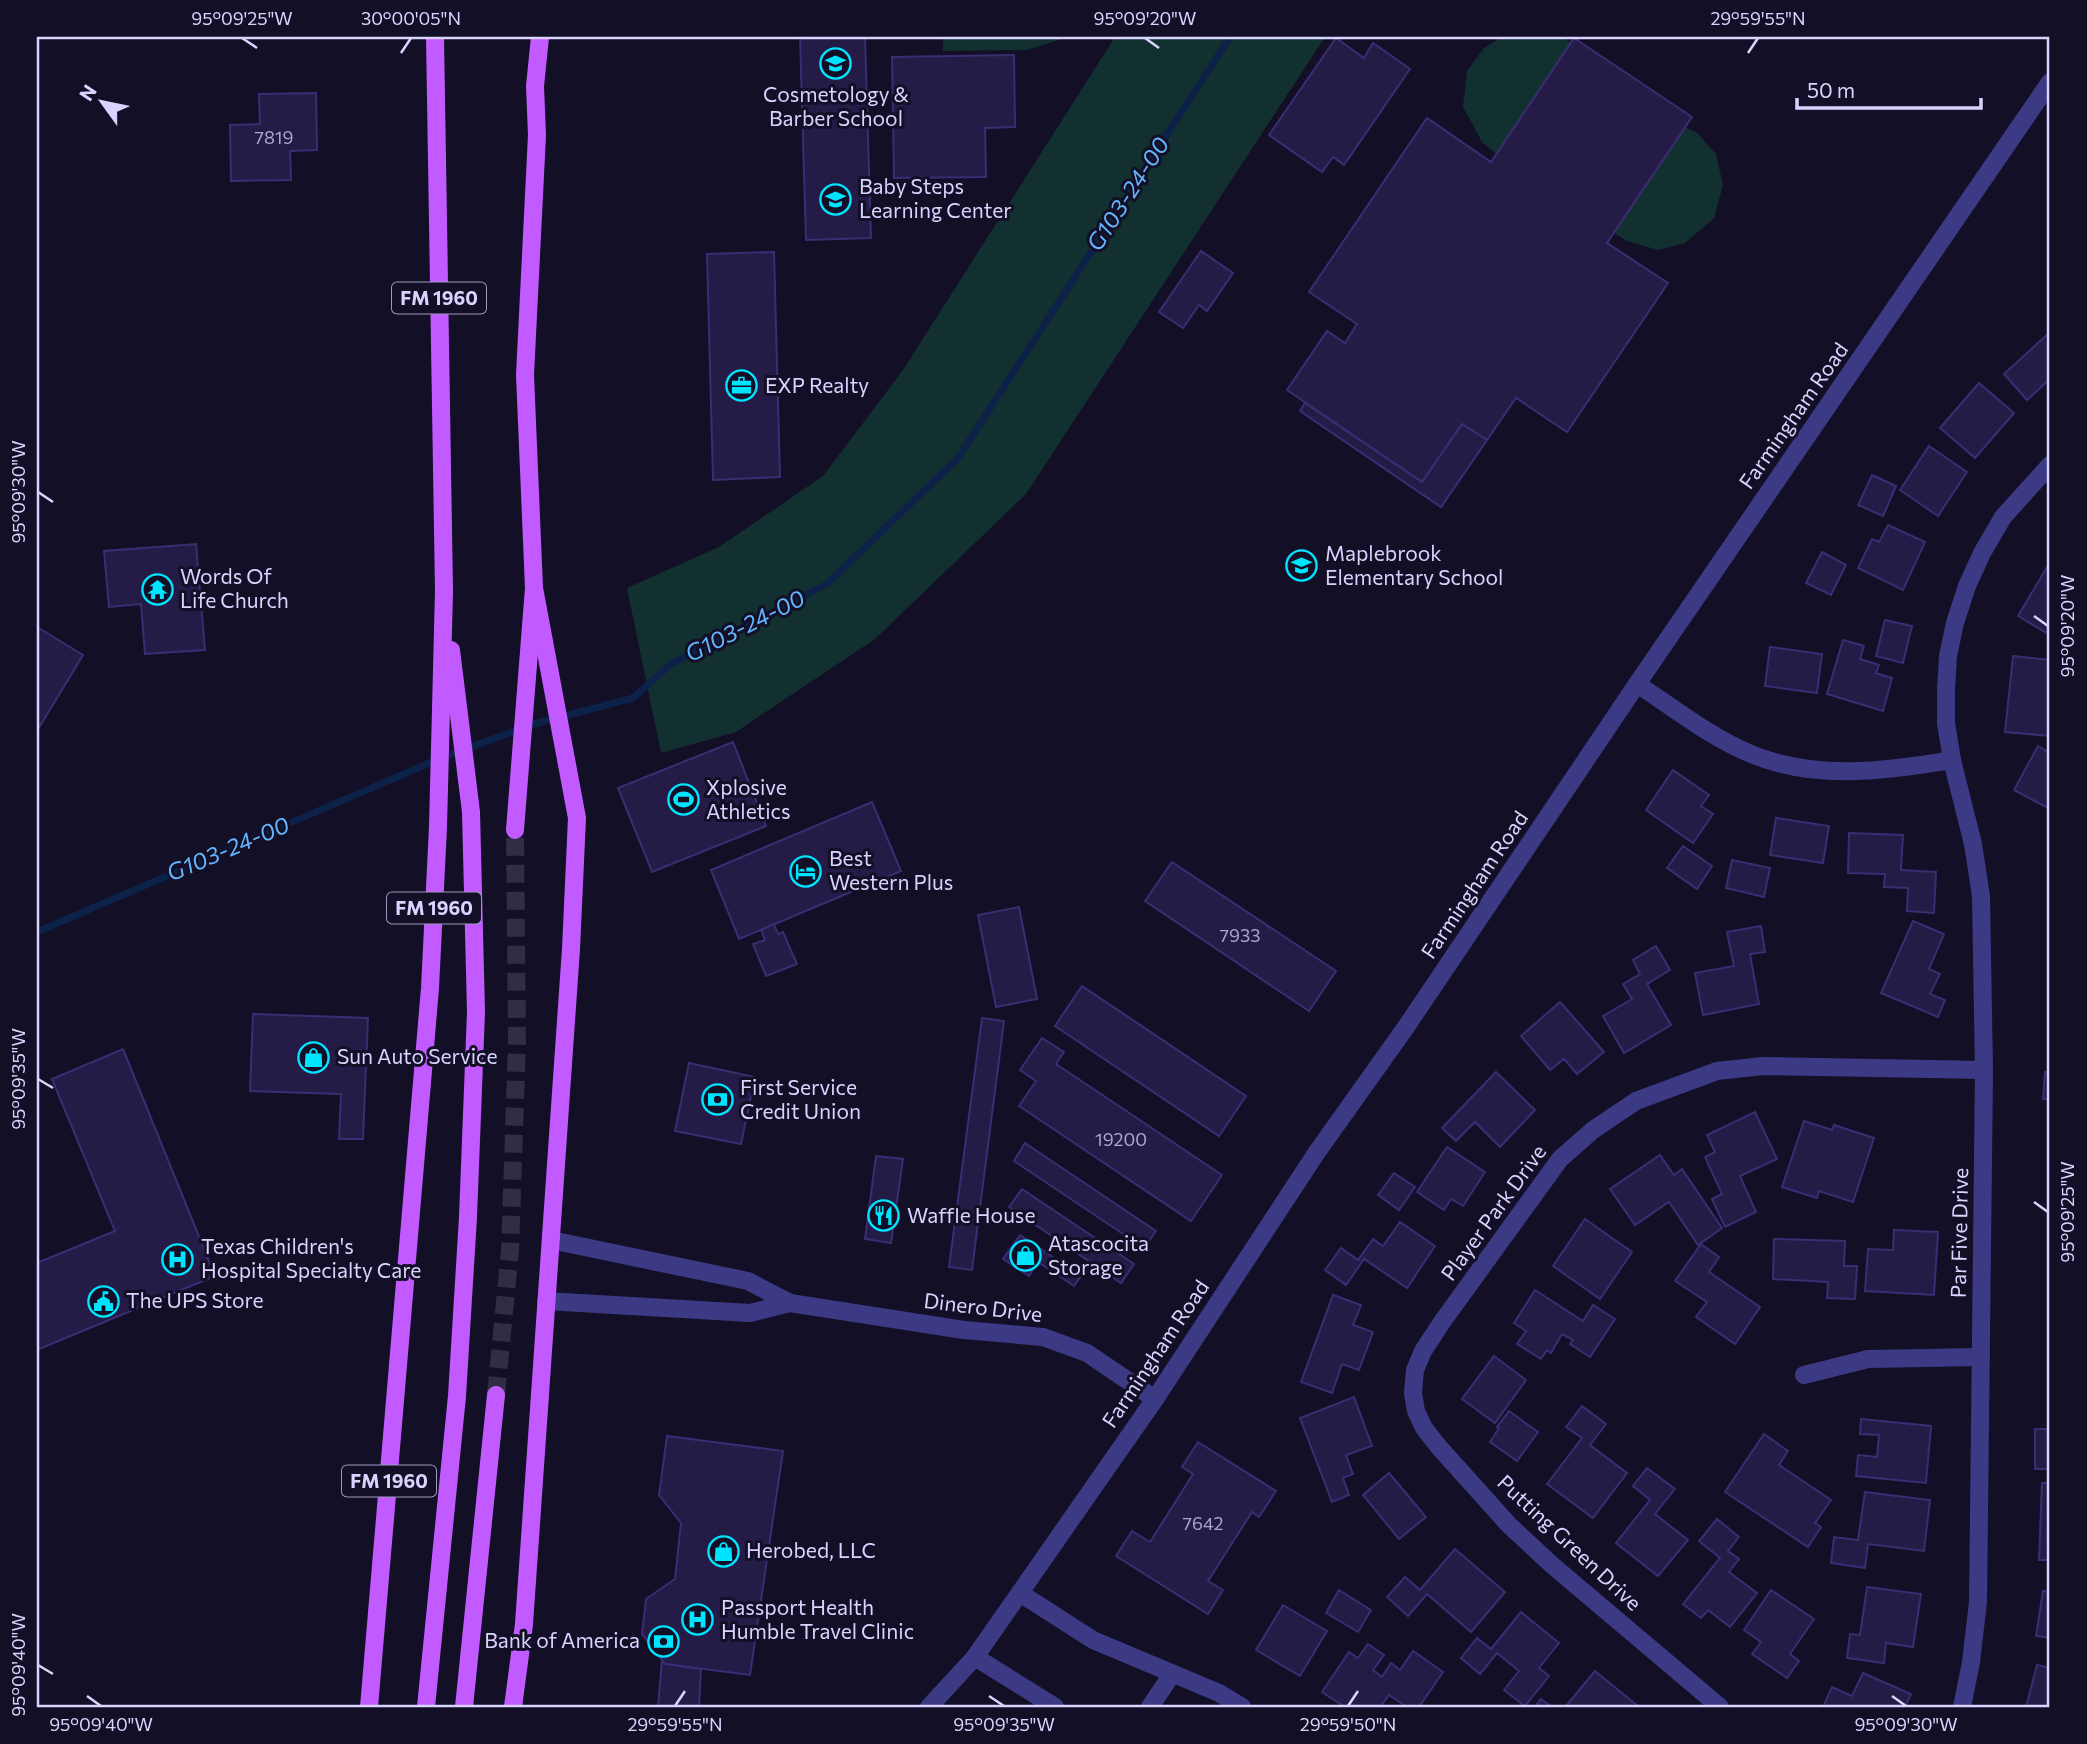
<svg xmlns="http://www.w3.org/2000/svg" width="2087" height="1744" viewBox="0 0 2087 1744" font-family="Commissioner,sans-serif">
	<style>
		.green { fill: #12302f }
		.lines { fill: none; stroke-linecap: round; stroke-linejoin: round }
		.stream { stroke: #0c2248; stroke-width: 7 }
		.building { fill: #241b47; stroke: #3b2d73; stroke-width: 2 }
		.primary-tunnel { stroke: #312d47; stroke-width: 18; stroke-dasharray: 18 9; stroke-linecap: butt }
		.minor { stroke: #3d3a85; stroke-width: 18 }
		.tertiary { stroke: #3d3a85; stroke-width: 18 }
		.primary { stroke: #c25bff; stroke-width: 18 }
		.ticks { fill: none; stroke: #d9d4ff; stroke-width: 2.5 }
		.labels { text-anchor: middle; stroke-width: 6; stroke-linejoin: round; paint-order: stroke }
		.number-label { font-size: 18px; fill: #aca6d1 }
		.shield { fill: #130f26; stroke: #9e99be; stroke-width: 2 }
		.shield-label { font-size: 19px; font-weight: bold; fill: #d9d4ff }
		.poi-label { font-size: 21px; fill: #d9d4ff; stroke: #130f26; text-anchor: start }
		.street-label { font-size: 21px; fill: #d9d4ff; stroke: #130f26 }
		.water-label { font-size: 23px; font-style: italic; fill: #62b6ff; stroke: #130f26 }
		.neatline { fill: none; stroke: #d9d4ff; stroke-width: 2.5 }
		.ticks-label { font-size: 18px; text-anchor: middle; fill: #d9d4ff }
	</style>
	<rect width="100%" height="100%" fill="#130f26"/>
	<!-- green -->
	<g class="green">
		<path d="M943,37H1068L1027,50L943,51Z"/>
		<path d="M1115,37H1325L1026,494L875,639L736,732L661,753L627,588L719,547L823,476L903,370Z"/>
		<path d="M1502,37H1561L1571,42L1496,154L1482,142L1463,107L1467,71L1484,48Z"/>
		<path d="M1685,127L1696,132L1716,154L1723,185L1714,218L1685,243L1658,250L1627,241L1614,233Z"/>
	</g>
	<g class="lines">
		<!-- stream -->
		<path class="stream" d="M37,932L441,758L534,724L633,698L671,664L827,584L958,458L1230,37"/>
	</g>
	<!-- building -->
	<g class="building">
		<path d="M800,37H865L871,238L806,240Z"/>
		<path d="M1336,38L1364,58L1373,43L1410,69L1344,165L1333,157L1322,172L1269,135Z"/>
		<path d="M1574,38L1692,117L1607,243L1668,283L1567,432L1516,398L1487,440L1462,424L1422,482L1287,390L1327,331L1345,343L1357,324L1309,292L1427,118L1491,162Z"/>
		<path d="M1014,55L1015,127L985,128L986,177L894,178L892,57Z"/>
		<path d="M316,93L317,150L290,151L291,180L231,181L230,125L260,124L259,94Z"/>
		<path d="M1201,251L1233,273L1207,311L1199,305L1183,328L1159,312Z"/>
		<path d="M774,252L780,477L713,480L707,254Z"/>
		<path d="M2050,332V379L2027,400L2004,374Z"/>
		<path d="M1979,383L2014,413L1975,458L1940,428Z"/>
		<path d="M1305,403L1422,482L1462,424L1487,440L1441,507L1300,411Z"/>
		<path d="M1929,446L1967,472L1938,516L1900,490Z"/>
		<path d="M1872,475L1896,486L1883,516L1858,505Z"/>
		<path d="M1888,525L1925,542L1903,590L1858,568L1872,539L1879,542Z"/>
		<path d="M196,544L205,650L145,654L141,604L109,607L104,551Z"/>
		<path d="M1822,552L1846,565L1831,595L1806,583Z"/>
		<path d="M2050,562V635L2018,616Z"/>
		<path d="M1885,620L1912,626L1903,663L1876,656Z"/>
		<path d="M37,627L83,655L37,731Z"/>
		<path d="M1843,640L1864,646L1860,659L1879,665L1876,673L1892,678L1883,711L1827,694Z"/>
		<path d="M1770,647L1822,654L1817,693L1765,686Z"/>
		<path d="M2013,656L2050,660V736L2005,732Z"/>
		<path d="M733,742L766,826L652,872L618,788Z"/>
		<path d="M2038,746L2050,753V809L2014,790Z"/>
		<path d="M1673,770L1709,795L1701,806L1713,814L1693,843L1646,810Z"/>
		<path d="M872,802L901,871L739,939L711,870Z"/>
		<path d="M1776,818L1829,826L1823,863L1770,855Z"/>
		<path d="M1849,833L1903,835L1901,870L1936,872L1934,913L1907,911L1908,888L1884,887L1885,874L1848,873Z"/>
		<path d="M1683,846L1712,866L1697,889L1667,868Z"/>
		<path d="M1732,860L1770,868L1764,897L1726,888Z"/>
		<path d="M1172,862L1336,971L1309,1011L1145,901Z"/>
		<path d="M1019,907L1037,999L996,1007L978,915Z"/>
		<path d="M1913,921L1944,934L1929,969L1940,974L1930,994L1945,1000L1938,1017L1881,993Z"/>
		<path d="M774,924L778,934L783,932L797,964L766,976L753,944L765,940L761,930Z"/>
		<path d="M1761,926L1765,952L1750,954L1759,1004L1703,1015L1695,973L1734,966L1727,932Z"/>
		<path d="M1656,946L1670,970L1647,984L1671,1025L1624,1053L1603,1016L1632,999L1623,984L1640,974L1633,960Z"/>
		<path d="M1082,986L1246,1096L1219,1136L1055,1026Z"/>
		<path d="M1560,1002L1604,1052L1577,1074L1564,1059L1550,1070L1521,1036Z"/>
		<path d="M253,1014L368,1018L363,1139H339L341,1094L250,1091Z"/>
		<path d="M982,1018L1004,1021L972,1270L949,1267Z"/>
		<path d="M1042,1038L1064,1052L1056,1064L1222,1175L1191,1221L1019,1106L1036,1081L1020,1070Z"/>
		<path d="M123,1049L215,1276L37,1350V1263L115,1231L52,1079Z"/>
		<path d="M689,1063L755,1077L741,1144L675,1131Z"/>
		<path d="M1496,1072L1535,1110L1500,1147L1475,1122L1456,1141L1442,1128Z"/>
		<path d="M2045,1072H2050V1099H2043Z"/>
		<path d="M1755,1112L1777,1159L1740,1176L1756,1212L1725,1227L1712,1199L1722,1194L1705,1157L1715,1152L1707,1135Z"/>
		<path d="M1804,1121L1832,1130L1834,1125L1874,1138L1853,1202L1819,1191L1817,1198L1782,1187Z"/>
		<path d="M1025,1143L1156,1231L1144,1248L1014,1161Z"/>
		<path d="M1447,1147L1485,1172L1463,1206L1451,1199L1444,1210L1417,1192Z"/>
		<path d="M1660,1155L1674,1175L1682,1169L1722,1228L1698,1245L1669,1202L1635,1225L1610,1189Z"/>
		<path d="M876,1156L903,1159L891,1243L865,1239Z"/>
		<path d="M1394,1173L1415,1187L1399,1210L1378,1195Z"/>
		<path d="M1022,1189L1134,1264L1121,1283L1009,1207Z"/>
		<path d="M1585,1219L1632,1252L1600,1299L1553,1266Z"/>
		<path d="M1400,1222L1435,1246L1407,1288L1364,1259L1346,1285L1325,1270L1341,1248L1358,1260L1373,1239L1383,1246Z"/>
		<path d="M1894,1230L1938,1232L1934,1295L1865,1291L1868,1249L1893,1250Z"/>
		<path d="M1020,1235L1081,1276L1074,1286L1038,1262L1029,1276L1003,1259Z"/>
		<path d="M1774,1239L1845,1241L1844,1266H1857L1855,1299L1827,1298L1828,1282L1773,1279Z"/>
		<path d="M1701,1244L1719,1257L1709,1272L1760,1307L1735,1344L1696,1317L1707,1302L1675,1281Z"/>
		<path d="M1535,1290L1583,1321L1593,1305L1615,1319L1590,1357L1570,1344L1573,1340L1562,1334L1551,1353L1547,1350L1541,1359L1517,1344L1526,1331L1514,1323Z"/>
		<path d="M1333,1295L1361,1305L1353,1325L1373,1332L1359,1370L1342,1364L1332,1393L1301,1382Z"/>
		<path d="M1494,1356L1526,1380L1495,1423L1462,1399Z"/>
		<path d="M1354,1397L1372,1446L1346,1455L1353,1474L1343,1478L1349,1495L1332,1502L1300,1418Z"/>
		<path d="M1582,1406L1606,1424L1590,1445L1627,1473L1593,1518L1547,1484L1582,1438L1566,1427Z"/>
		<path d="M1509,1411L1538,1432L1517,1461L1490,1442L1499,1428L1497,1427Z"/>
		<path d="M1861,1419L1931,1426L1926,1483L1856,1476L1858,1455L1877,1457L1879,1435L1860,1434Z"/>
		<rect x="2035" y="1429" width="15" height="40"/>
		<path d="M1764,1434L1788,1451L1779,1465L1831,1500L1815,1523L1821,1527L1808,1547L1725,1492Z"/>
		<path d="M667,1436L783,1451L750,1675L665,1664L642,1634L646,1599L675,1579L681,1523L659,1495Z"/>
		<path d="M1198,1442L1276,1491L1259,1517L1252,1512L1208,1581L1223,1590L1208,1614L1116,1556L1132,1531L1150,1542L1193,1474L1182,1467Z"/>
		<path d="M1647,1468L1675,1489L1655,1514L1688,1540L1658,1576L1616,1543L1650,1500L1633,1486Z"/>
		<path d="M1389,1473L1426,1517L1399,1539L1363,1495Z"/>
		<path d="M2042,1483H2050V1560H2039Z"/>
		<path d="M1865,1492L1930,1500L1924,1551L1868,1544L1865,1568L1831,1563L1834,1537L1858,1540Z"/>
		<path d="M1717,1519L1739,1537L1728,1551L1739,1559L1729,1572L1757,1593L1730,1627L1708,1610L1701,1618L1683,1604L1720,1558L1699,1541Z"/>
		<path d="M1455,1549L1505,1592L1471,1632L1427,1594L1408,1616L1387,1597L1405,1577L1420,1590Z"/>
		<path d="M1867,1587L1921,1594L1913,1647L1886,1643L1884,1663L1847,1658L1850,1634L1860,1635Z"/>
		<path d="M1339,1590L1371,1610L1358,1632L1326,1613Z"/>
		<path d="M1771,1590L1814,1619L1790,1654L1799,1661L1787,1678L1752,1654L1761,1642L1744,1630Z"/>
		<path d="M2043,1591L2050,1592V1638L2036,1636Z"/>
		<path d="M1283,1605L1327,1631L1300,1676L1256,1650Z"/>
		<path d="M1521,1612L1559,1643L1539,1668L1549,1676L1525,1706L1504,1690L1519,1671L1497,1653L1480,1674L1461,1658L1477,1638L1491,1649Z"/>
		<path d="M1368,1644L1384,1655L1373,1670L1382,1677L1391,1663L1400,1670L1413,1651L1443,1672L1419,1707H1407L1389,1695L1380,1707H1345L1322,1692L1349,1652L1358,1658Z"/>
		<path d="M662,1660L665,1664L701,1669L699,1707H658Z"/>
		<path d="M2037,1665L2050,1668V1707H2026Z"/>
		<path d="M1595,1671L1639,1707L1566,1706Z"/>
		<path d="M1863,1673L1911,1694L1905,1707H1823L1832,1687L1852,1696Z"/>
		<path d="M1541,1699L1552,1707H1535Z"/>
	</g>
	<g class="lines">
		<!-- primary-tunnel -->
		<path class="primary-tunnel" d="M496,1395L510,1250L517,1043L515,830"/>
		<!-- minor -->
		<g class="minor">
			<path d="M1637,684C1674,708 1710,737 1751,754C1815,781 1887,771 1952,760"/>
			<path d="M1804,1375L1868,1359L1981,1357"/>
			<path d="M1020,1593L1093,1640L1219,1693L1242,1707"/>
			<path d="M975,1657L1055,1707"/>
			<path d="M1150,1707L1172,1674"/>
			<path d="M1720,1707L1552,1565L1509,1525L1438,1446L1424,1428L1416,1411L1413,1393L1415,1370L1423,1351L1442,1322L1560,1159L1593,1130L1636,1101L1717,1071L1763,1066L1984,1070"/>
			<path d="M1962,1707L1971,1662L1978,1602L1984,1070L1981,896L1973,844L1952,760L1946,723V689L1948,656L1955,623L1967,586L1982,553L2003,517L2050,465"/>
		</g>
		<!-- tertiary -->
		<g class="tertiary">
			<path d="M551,1240L748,1281L790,1303L964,1330L1043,1337L1087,1353L1155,1399"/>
			<path d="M546,1301L750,1313L790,1303"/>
			<path d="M929,1707L975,1657L1155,1399L1317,1152L1406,1027L1637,684L2050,82"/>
		</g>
		<!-- primary -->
		<g class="primary">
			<path d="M515,830L534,588L525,375L537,135L535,86L540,37"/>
			<path d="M369,1707L430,988L438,827L444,591L435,37"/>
			<path d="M426,1707L457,1396L468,1217L476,1012L471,812L451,650"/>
			<path d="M464,1707L496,1395"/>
			<path d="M513,1707L524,1624L571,949L577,818L534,588"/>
		</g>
	</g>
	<!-- ticks -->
	<path class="ticks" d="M242,38L257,48M1145,38L1159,48M401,53L411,38M1748,53L1758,38M38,492L53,502M2034,616L2048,626M38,1079L53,1088M2034,1202L2048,1212M38,1665L53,1674M87,1696L101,1706M989,1696L1004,1706M1892,1696L1906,1706M675,1706L685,1691M1348,1706L1358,1691"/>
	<!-- icons -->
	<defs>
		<symbol id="school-ring" viewBox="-11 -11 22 22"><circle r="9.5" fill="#130f26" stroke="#00e5ff" stroke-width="1.5"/><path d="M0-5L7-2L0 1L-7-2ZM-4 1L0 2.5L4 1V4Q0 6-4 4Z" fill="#00e5ff"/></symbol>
		<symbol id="office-ring" viewBox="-11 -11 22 22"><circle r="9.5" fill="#130f26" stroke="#00e5ff" stroke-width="1.5"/><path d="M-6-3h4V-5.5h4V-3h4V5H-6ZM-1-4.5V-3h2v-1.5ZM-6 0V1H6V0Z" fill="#00e5ff"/></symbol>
		<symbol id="temple-ring" viewBox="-11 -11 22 22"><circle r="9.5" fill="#130f26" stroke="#00e5ff" stroke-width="1.5"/><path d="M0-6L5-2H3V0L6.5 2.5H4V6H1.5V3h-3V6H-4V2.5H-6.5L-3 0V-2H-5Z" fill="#00e5ff"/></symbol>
		<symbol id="stadium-ring" viewBox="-11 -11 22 22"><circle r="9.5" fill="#130f26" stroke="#00e5ff" stroke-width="1.5"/><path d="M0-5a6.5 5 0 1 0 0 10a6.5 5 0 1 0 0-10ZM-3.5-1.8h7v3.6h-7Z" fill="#00e5ff"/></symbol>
		<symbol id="hotel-ring" viewBox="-11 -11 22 22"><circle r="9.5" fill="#130f26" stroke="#00e5ff" stroke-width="1.5"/><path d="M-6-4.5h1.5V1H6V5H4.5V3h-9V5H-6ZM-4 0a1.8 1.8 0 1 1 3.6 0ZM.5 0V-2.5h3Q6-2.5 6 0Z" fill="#00e5ff"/></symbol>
		<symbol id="shop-ring" viewBox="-11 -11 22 22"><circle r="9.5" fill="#130f26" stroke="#00e5ff" stroke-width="1.5"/><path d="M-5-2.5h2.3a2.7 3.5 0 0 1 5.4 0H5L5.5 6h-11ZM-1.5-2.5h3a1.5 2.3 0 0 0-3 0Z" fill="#00e5ff"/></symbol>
		<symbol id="bank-ring" viewBox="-11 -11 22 22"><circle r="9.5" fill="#130f26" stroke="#00e5ff" stroke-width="1.5"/><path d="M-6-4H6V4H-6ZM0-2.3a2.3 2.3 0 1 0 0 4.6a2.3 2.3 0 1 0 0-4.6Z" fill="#00e5ff"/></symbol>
		<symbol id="restaurant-ring" viewBox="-11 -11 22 22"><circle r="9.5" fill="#130f26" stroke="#00e5ff" stroke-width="1.5"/><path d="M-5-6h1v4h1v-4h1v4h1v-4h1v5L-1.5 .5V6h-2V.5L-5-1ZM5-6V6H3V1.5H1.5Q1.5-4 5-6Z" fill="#00e5ff"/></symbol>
		<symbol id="hospital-ring" viewBox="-11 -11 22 22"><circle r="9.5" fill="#130f26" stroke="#00e5ff" stroke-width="1.5"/><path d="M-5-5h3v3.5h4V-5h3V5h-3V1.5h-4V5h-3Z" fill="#00e5ff"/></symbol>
		<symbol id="civic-ring" viewBox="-11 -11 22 22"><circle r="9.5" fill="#130f26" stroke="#00e5ff" stroke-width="1.5"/><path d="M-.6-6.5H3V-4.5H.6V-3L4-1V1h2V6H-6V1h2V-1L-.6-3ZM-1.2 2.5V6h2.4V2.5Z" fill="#00e5ff"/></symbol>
	</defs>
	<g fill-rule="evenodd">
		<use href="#school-ring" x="818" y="46" width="35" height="35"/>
		<use href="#school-ring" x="818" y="182" width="35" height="35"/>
		<use href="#office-ring" x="724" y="368" width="35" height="35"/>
		<use href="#school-ring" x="1284" y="548" width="35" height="35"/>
		<use href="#temple-ring" x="140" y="572" width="35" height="35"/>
		<use href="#stadium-ring" x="666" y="782" width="35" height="35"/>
		<use href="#hotel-ring" x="788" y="854" width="35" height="35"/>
		<use href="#shop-ring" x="296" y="1040" width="35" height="35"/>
		<use href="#bank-ring" x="700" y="1082" width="35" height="35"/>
		<use href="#restaurant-ring" x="866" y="1198" width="35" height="35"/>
		<use href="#shop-ring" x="1008" y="1238" width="35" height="35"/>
		<use href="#hospital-ring" x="160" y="1242" width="35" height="35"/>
		<use href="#civic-ring" x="86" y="1284" width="35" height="35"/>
		<use href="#shop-ring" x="706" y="1534" width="35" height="35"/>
		<use href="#hospital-ring" x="680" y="1602" width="35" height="35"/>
		<use href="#bank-ring" x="646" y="1624" width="35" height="35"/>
	</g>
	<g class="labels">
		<!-- number labels -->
		<g class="number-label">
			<text x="274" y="144">7819</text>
			<text x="1240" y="942">7933</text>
			<text x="1121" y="1146">19200</text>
			<text x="1203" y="1530">7642</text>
		</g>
		<!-- shield labels -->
		<g class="shield">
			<rect x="392" y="282.5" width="94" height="31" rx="5"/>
			<rect x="387" y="892.5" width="94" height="31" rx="5"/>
			<rect x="342" y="1465.5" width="94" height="31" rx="5"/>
		</g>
		<g class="shield-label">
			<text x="439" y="305">FM 1960</text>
			<text x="434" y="915">FM 1960</text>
			<text x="389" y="1488">FM 1960</text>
		</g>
		<!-- poi labels -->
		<g class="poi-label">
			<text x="836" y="102" text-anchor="middle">Cosmetology &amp;<tspan x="836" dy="24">Barber School</tspan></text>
			<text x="859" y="194">Baby Steps<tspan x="859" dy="24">Learning Center</tspan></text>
			<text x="765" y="393">EXP Realty</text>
			<text x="1325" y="561">Maplebrook<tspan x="1325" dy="24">Elementary School</tspan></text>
			<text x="180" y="584">Words Of<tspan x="180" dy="24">Life Church</tspan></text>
			<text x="706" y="795">Xplosive<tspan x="706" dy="24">Athletics</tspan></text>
			<text x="829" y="866">Best<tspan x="829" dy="24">Western Plus</tspan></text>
			<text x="337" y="1064">Sun Auto Service</text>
			<text x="740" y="1095">First Service<tspan x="740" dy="24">Credit Union</tspan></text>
			<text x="907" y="1223">Waffle House</text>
			<text x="1048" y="1251">Atascocita<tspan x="1048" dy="24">Storage</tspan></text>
			<text x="201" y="1254">Texas Children's<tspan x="201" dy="24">Hospital Specialty Care</tspan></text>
			<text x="126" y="1308">The UPS Store</text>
			<text x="746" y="1558">Herobed, LLC</text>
			<text x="721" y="1615">Passport Health<tspan x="721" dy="24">Humble Travel Clinic</tspan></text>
			<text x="640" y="1648" text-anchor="end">Bank of America</text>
		</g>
		<!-- street labels -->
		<g class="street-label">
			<text transform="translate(1794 416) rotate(-55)" y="7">Farmingham Road</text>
			<text transform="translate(1475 885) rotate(-56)" y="7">Farmingham Road</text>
			<text transform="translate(1494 1213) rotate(-54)" y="7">Player Park Drive</text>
			<text transform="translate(1960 1233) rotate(-89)" y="7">Par Five Drive</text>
			<text transform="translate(983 1308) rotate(7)" y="7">Dinero Drive</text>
			<text transform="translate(1156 1354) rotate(-56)" y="7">Farmingham Road</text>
			<text transform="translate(1569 1543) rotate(43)" y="7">Putting Green Drive</text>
		</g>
		<!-- water labels -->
		<g class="water-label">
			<text transform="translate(1128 194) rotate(-57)" y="8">G103-24-00</text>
			<text transform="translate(745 626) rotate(-27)" y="8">G103-24-00</text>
			<text transform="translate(228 849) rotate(-23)" y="8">G103-24-00</text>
		</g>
	</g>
	<!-- border -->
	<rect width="2087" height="1744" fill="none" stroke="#130f26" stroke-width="77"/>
	<!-- north arrow -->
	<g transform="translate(102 102) rotate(303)" stroke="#130f26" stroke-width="5" paint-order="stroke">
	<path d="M0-5L12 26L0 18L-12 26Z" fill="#d9d4ff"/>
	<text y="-10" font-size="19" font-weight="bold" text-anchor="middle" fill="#d9d4ff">N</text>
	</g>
	<!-- scale -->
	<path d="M1797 98v10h184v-10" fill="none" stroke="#d9d4ff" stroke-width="3.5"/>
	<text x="1807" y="98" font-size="21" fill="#d9d4ff" stroke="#130f26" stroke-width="5" paint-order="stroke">50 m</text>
	<rect x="38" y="38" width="2010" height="1668" class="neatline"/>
	<g class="ticks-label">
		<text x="242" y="25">95°09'25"W</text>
		<text x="411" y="25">30°00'05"N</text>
		<text x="1145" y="25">95°09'20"W</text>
		<text x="1758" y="25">29°59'55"N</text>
		<text transform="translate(19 492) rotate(-90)" y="6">95°09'30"W</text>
		<text transform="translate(2068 626) rotate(-90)" y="6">95°09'20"W</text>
		<text transform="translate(19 1079) rotate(-90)" y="6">95°09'35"W</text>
		<text transform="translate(2068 1212) rotate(-90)" y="6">95°09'25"W</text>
		<text transform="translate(19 1665) rotate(-90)" y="6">95°09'40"W</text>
		<text x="101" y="1731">95°09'40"W</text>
		<text x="675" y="1731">29°59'55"N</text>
		<text x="1004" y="1731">95°09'35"W</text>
		<text x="1348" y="1731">29°59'50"N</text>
		<text x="1906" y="1731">95°09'30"W</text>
	</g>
</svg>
